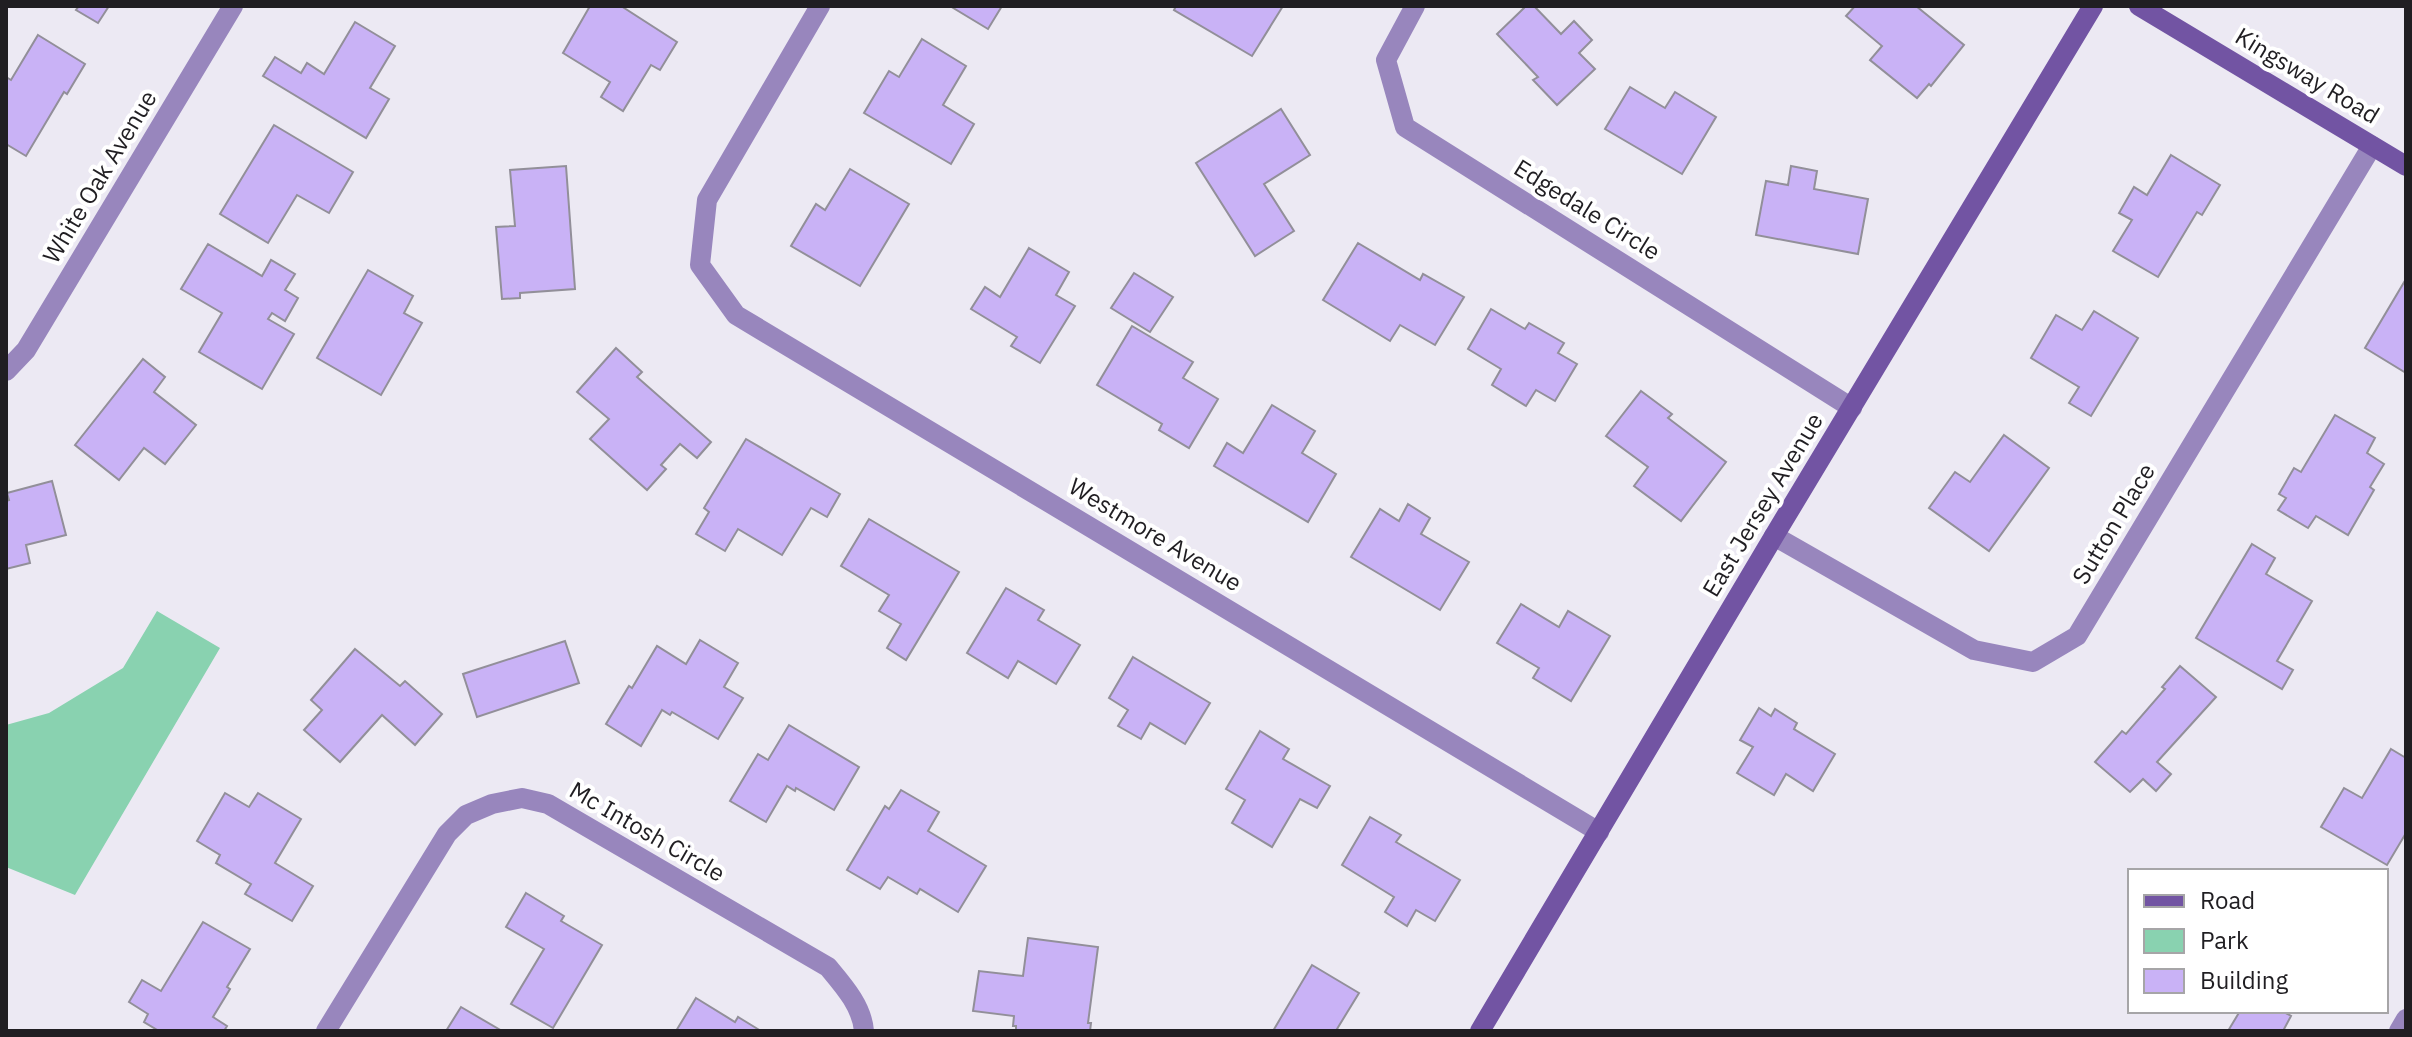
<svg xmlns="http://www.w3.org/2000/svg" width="2412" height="1037" viewBox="0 0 2412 1037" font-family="'IBM Plex Sans',sans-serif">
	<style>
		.green { fill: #89d2b0 }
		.building { fill: #c9b2f6; stroke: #928f99; stroke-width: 2 }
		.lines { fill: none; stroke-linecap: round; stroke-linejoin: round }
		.street { stroke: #9886bd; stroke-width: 20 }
		.secondary { stroke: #7254a3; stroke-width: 20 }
		.labels { text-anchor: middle; stroke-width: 8; stroke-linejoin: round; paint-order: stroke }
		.street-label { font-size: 24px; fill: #201e22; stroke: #fff }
	</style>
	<rect width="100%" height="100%" fill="#ece9f3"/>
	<!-- green -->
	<path class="green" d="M157,611L220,648L75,895L6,867V725L49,713L123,668Z"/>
	<!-- building -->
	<g class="building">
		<path d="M79,6H109L98,23L76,10Z"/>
		<path d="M590,6H621L677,42L660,70L651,65L623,111L601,97L610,82L563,53Z"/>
		<path d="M950,6H1002L988,29Z"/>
		<path d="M1176,6H1283L1252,56L1174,10Z"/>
		<path d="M1526,6H1534L1561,34L1574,21L1592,40L1579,53L1595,69L1557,105L1533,80L1538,77L1497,34Z"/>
		<path d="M1855,6H1916L1964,45L1931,86L1929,84L1917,98L1870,60L1882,46L1846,16Z"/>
		<path d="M355,22L395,46L370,88L389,99L366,138L263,76L275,57L301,73L307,63L324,74Z"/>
		<path d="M38,35L85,64L67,94L64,92L26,156L6,144V77L11,80Z"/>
		<path d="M922,39L966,66L943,105L974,124L951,164L864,113L889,71L899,77Z"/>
		<path d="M1630,87L1665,108L1675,92L1716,117L1682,174L1605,129Z"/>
		<path d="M1281,109L1310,155L1264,184L1294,231L1255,256L1196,163Z"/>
		<path d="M274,125L353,172L329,213L297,195L268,243L220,214Z"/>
		<path d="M2171,155L2220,185L2202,215L2197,212L2158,277L2113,251L2132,220L2119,213L2134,187L2147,195Z"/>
		<path d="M566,166L575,289L520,293V298L502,299L496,227L515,226L510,170Z"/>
		<path d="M1791,166L1817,171L1814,189L1868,199L1858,254L1756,235L1766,181L1788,185Z"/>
		<path d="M850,169L909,204L860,286L791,246L816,204L825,210Z"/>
		<path d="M1358,243L1420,280L1423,274L1464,297L1435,345L1400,325L1390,341L1323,300Z"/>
		<path d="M208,244L262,276L271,260L295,274L285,290L298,298L285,321L272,313L268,319L294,334L262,389L199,352L222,313L181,289Z"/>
		<path d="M1029,248L1069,272L1056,295L1075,306L1040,363L1011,346L1017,337L971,309L985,287L1000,297Z"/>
		<path d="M368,270L413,296L404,313L422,323L381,395L317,358Z"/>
		<path d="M1134,273L1173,297L1150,332L1111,308Z"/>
		<path d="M2406,279V373L2365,348Z"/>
		<path d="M1491,309L1525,329L1529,323L1564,343L1558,353L1577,364L1555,401L1536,390L1526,406L1492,385L1501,369L1468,349Z"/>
		<path d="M2094,311L2138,338L2091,416L2069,403L2079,387L2031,358L2056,315L2082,330Z"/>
		<path d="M1132,326L1193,362L1183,378L1218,399L1189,448L1159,430L1162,424L1097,385Z"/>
		<path d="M616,348L642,372L637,377L711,442L697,458L680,444L661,465L666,469L647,490L590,439L609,419L577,392Z"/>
		<path d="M143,359L165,377L154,392L196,425L165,464L144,448L119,480L75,445Z"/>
		<path d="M1641,391L1672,414L1668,418L1726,462L1681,521L1634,486L1648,467L1606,436Z"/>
		<path d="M1272,405L1315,431L1302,453L1336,474L1308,522L1214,466L1227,443L1243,453Z"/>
		<path d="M2335,415L2375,438L2367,453L2384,464L2370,487L2374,490L2348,535L2316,516L2308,528L2278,510L2286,498L2279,494L2294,468L2301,472Z"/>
		<path d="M2004,435L2049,468L1989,551L1929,508L1955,472L1970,482Z"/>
		<path d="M746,439L840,494L827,517L811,508L782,555L738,529L725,551L696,534L709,512L704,508Z"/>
		<path d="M52,481L66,535L26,545L30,563L6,569V501L9,500L7,493Z"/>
		<path d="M1408,504L1430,518L1421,534L1469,562L1440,610L1351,557L1380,509L1399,521Z"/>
		<path d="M869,519L959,572L906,660L887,648L901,624L879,611L889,595L841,566Z"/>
		<path d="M2252,544L2275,558L2266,574L2312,601L2277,661L2293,670L2282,689L2196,638Z"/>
		<path d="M1006,588L1044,610L1038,620L1080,645L1056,684L1018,661L1008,678L967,653Z"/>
		<path d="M1521,604L1559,627L1568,611L1610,636L1571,701L1533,678L1539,668L1497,643Z"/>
		<path d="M700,640L738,663L724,687L743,698L718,739L672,712L670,715L662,710L641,746L606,724L629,686L632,688L657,646L686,664Z"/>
		<path d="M565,641L579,683L477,717L463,674Z"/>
		<path d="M355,649L400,686L405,681L442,714L415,745L382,715L340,762L304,730L322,710L311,700Z"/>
		<path d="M1133,657L1210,703L1185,744L1150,723L1141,739L1118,726L1128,710L1109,698Z"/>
		<path d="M2180,666L2216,697L2157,762L2171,774L2156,791L2143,779L2130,792L2095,762L2122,731L2126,734L2165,689L2162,687Z"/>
		<path d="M1759,708L1771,716L1775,709L1797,723L1794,729L1835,754L1813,791L1786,774L1774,795L1737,773L1753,747L1740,740Z"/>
		<path d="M789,725L859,767L834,810L796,788L795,791L787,786L766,822L730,801L758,754L768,760Z"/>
		<path d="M1260,731L1289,749L1283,759L1330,786L1317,808L1300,799L1272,847L1232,823L1245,800L1226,789Z"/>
		<path d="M2391,749L2406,758V833L2387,865L2321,827L2344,788L2362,798Z"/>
		<path d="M901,790L939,812L928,831L986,866L958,912L920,889L917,894L888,877L880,889L847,870L885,806L889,809Z"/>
		<path d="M225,793L249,807L258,793L301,819L275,863L313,886L292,921L245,894L251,884L216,863L220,855L197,841Z"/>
		<path d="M1370,817L1401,835L1396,842L1460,880L1435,921L1416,910L1407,926L1385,912L1394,897L1342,865Z"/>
		<path d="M526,893L564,916L561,921L602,945L553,1028L511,1004L544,949L506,927Z"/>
		<path d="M203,922L250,949L227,987L230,989L213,1017L227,1026L224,1031H159L144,1022L148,1014L129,1002L142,980L161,991Z"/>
		<path d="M1028,938L1098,947L1088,1023H1091L1090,1031H1016V1026H1013L1014,1016L973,1011L979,971L1023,976Z"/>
		<path d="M1312,965L1359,993L1337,1029L1340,1031H1273Z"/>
		<path d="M696,998L735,1022L738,1017L761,1031H676Z"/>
		<path d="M461,1007L502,1031H446Z"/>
		<path d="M2240,1011H2282L2291,1016L2283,1031H2228Z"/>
	</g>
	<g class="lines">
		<!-- street -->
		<g class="street">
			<path d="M820,6L707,200L700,265L736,315L1599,832"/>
			<path d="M1415,6L1386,60L1405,127L1852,408"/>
			<path d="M6,371L26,350L233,6"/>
			<path d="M1774,536L1974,650L2033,662L2077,636L2372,146"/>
			<path d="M326,1031L447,834L466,815L492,804L522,798L548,804L828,967C843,985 862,1006 864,1031"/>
			<path d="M2399,1031L2406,1019"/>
		</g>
		<!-- secondary -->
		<g class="secondary">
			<path d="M2139,6L2406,166"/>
			<path d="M1480,1031L1774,536L2093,6"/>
		</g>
	</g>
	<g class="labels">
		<!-- street labels -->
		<g class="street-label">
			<text transform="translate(2307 76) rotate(31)" y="8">Kingsway Road</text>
			<text transform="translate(100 177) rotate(-59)" y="8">White Oak Avenue</text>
			<text transform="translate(1587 210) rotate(32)" y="8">Edgedale Circle</text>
			<text transform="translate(1763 505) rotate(-59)" y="8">East Jersey Avenue</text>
			<text transform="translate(2114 524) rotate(-59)" y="8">Sutton Place</text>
			<text transform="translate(1155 535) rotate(31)" y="8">Westmore Avenue</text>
			<text transform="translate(647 832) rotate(30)" y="8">Mc Intosh Circle</text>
		</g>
	</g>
	<!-- border -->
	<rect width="2412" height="1037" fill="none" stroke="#201e22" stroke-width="16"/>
	<!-- legend -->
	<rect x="2128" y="869" width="260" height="144" fill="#ffffff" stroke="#a6a5a7" stroke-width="2"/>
	<rect x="2144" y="895" width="40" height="12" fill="#7254a3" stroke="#a6a5a7" stroke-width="2"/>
	<text x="2200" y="909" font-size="24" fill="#201e22">Road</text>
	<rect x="2144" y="929" width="40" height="24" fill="#89d2b0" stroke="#a6a5a7" stroke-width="2"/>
	<text x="2200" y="949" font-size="24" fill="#201e22">Park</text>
	<rect x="2144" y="969" width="40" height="24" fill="#c9b2f6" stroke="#a6a5a7" stroke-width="2"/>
	<text x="2200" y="989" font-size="24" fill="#201e22">Building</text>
</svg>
